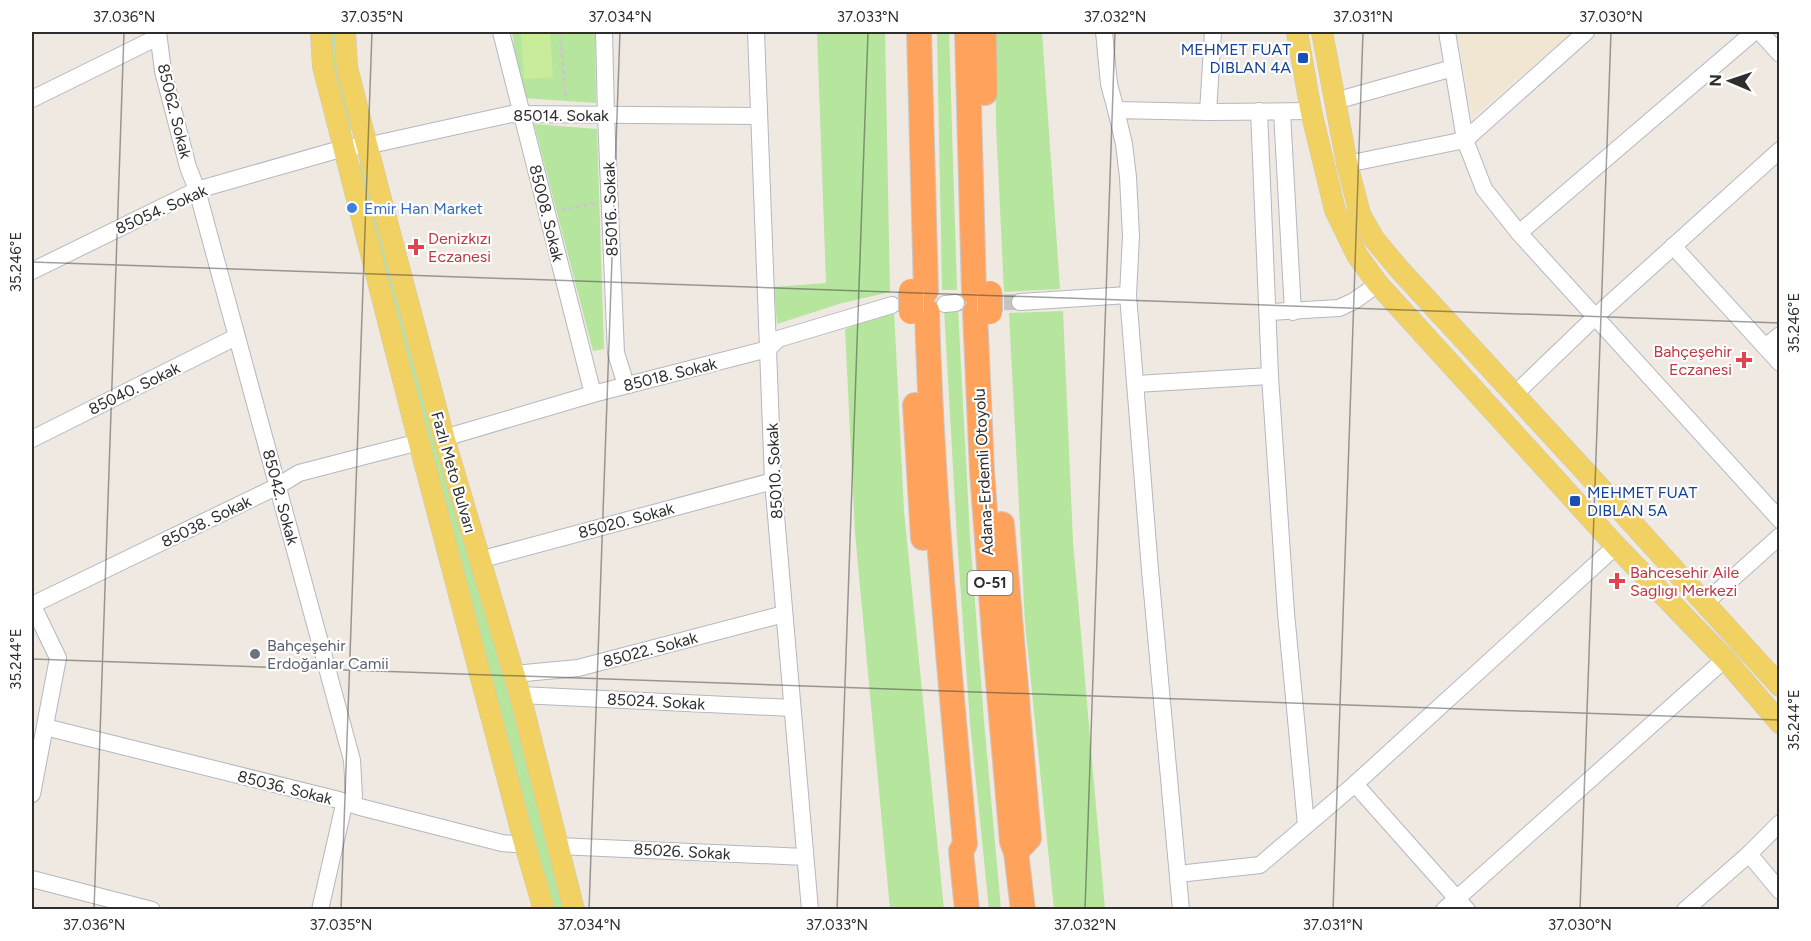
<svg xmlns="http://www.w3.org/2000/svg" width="1811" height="941" viewBox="0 0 1811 941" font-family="Figtree,sans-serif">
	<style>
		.education { fill: #f0e6d1 }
		.green { fill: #b6e59e }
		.pitch { fill: #c9ec9a }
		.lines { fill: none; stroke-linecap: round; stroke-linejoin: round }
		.minor-tunnel { stroke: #c8c4bd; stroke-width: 16; stroke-dasharray: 16 8; stroke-linecap: butt }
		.minor-casing { stroke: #b4b7c1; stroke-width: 18 }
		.major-casing { stroke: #c9c9c9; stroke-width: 22 }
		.highway-casing { stroke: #c9c9c9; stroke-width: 26 }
		.path { stroke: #c9c9c9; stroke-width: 3; stroke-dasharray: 4.5 3; stroke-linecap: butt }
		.minor { stroke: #fff; stroke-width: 16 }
		.major { stroke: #f2d163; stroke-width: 21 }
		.highway { stroke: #ffa35c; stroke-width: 24 }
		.highway-bridge-casing { stroke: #c9c9c9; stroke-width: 26; stroke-linecap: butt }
		.highway-bridge { stroke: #ffa35c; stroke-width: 24 }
		.ticks { fill: none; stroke: #2e2e2e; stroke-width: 1.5; stroke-opacity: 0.45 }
		.transit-dot { fill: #1a4fb4; stroke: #fff; stroke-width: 2 }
		.shop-dot { fill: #3f7fe0; stroke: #fff; stroke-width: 2 }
		.health-dot { fill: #e0444e; stroke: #fff; stroke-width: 2 }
		.worship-dot { fill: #6b7280; stroke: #fff; stroke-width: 2 }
		.labels { text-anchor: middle; stroke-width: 4.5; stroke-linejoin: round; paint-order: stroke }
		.shield { fill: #fff; stroke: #6d6d6d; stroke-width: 1.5 }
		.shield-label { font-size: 15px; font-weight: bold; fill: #2e2e2e }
		.transit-label { font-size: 16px; fill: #164399; stroke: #fff; text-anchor: end }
		.street-label { font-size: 16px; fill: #2e2e2e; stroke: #fff }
		.shop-label { font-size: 16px; fill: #366cbe; stroke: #fff; text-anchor: start }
		.health-label { font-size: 16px; fill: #be3a42; stroke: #fff; text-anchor: start }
		.worship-label { font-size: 16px; fill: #5b616d; stroke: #fff; text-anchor: start }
		.neatline { fill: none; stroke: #2e2e2e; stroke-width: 2 }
		.ticks-label { font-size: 15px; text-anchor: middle; fill: #2e2e2e }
	</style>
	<rect width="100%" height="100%" fill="#efe9e1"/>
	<!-- education -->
	<path class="education" d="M1457,32H1573L1473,116Z"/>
	<!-- green -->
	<g class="green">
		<path d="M329,32H335L354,128L347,131L334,80Z"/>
		<path d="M512,32H595L596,103L522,98Z"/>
		<path d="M817,32H885L890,292L842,303L777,324L774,287L826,283Z"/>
		<path d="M937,32H949L957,290H942Z"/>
		<path d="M995,32H1042L1060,289L1004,292L996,125Z"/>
		<path d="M534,124L597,129L604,349L593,351Z"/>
		<path d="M363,163L514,709L565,909H554L498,715L357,164Z"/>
		<path d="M944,309H958L970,537L984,721L1001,909H989L970,723L957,538Z"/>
		<path d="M894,310L904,511L944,909H890L855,533L845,329Z"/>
		<path d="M1063,311L1073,542L1105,909H1054L1025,623L1009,313Z"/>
	</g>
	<!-- pitch -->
	<path class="pitch" d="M521,32H550L553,77L524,79Z"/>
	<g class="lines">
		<!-- minor-tunnel -->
		<path class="minor-tunnel" d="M956,303L1020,302"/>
		<defs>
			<g id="minor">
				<path d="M158,32L163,71L188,167L197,190L352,760L354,796L343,809L320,910"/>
				<path d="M501,32L593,394"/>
				<path d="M604,32L606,115L616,353L626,385"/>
				<path d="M756,32L773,481L810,910"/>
				<path d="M1104,32L1109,84L1116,110"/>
				<path d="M1447,32L1465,140L1484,189L1519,233L1780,520"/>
				<path d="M1760,32L1780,54"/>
				<path d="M32,99L158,37"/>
				<path d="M1335,101L1453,68"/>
				<path d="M1259,111L1270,376L1286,613L1306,825"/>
				<path d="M1208,112L1213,32"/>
				<path d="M1282,112L1293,312"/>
				<path d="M1347,164L1465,140L1586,32"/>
				<path d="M1519,233L1754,32"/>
				<path d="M1673,246L1780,363"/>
				<path d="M32,271L197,190L344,148L375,144L511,114L758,116"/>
				<path d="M1020,302L1128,295"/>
				<path d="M945,304L956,303"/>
				<path d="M1269,312L1339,308L1354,301L1378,284"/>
				<path d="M1765,347L1780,335"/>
				<path d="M1136,384L1270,376"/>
				<path d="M1515,394L1595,317L1780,150"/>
				<path d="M444,438L593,394L768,349L778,339L892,305"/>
				<path d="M32,439L236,337"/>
				<path d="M479,560L773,481"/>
				<path d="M32,604L58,658L32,794"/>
				<path d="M1704,604L1780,536"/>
				<path d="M32,605L278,486L299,473L419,442"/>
				<path d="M514,674L578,668L784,614"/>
				<path d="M520,695L792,708"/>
				<path d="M45,727L339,800L360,807L502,843L525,845"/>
				<path d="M1355,784L1467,910"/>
				<path d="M558,846L805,857"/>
				<path d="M1749,854L1780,891"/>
				<path d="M1178,874L1260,865L1355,784L1616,546"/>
				<path d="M32,879L152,910"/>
				<path d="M1181,910L1150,570L1128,295L1131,236L1128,177L1124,144L1116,110L1208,112L1311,111"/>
				<path d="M1444,910L1725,659"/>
				<path d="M1685,910L1749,854L1780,823"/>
			</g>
			<g id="major">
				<path d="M321,32L323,66L419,442L525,845L544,910"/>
				<path d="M345,32L347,67L367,146L444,438L520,695L574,910"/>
				<path d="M1297,32L1311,111L1335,210L1357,255L1378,284L1616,546L1725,659L1780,723"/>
				<path d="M1322,32L1347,164L1360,214L1374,239L1399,269L1594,481L1780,686"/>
			</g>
			<g id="highway">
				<path d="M919,32L926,291"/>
				<path d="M967,32L974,293"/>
				<path d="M984,32L985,93"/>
				<path d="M927,311C932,489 949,666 965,844L961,851L967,910"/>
				<path d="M975,312L982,471L994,635L1012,842L1016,852L1023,910"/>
				<path d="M915,405L923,538"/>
				<path d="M1002,524L1029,838L1016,852"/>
			</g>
		</defs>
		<!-- minor casing -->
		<use href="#minor" class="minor-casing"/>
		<!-- major casing -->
		<use href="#major" class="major-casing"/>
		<!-- highway casing -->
		<use href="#highway" class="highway-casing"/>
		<!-- path -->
		<g class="path">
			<path d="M560,32L566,99"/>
			<path d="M561,210L596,203"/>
		</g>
		<!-- minor -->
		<use href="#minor" class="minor"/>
		<!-- major -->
		<use href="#major" class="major"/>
		<!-- highway -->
		<use href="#highway" class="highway"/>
		<defs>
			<g id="highway-bridge">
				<path d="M911,291V312"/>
				<path d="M990,293V312"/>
			</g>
		</defs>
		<!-- highway-bridge casing -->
		<use href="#highway-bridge" class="highway-bridge-casing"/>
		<!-- highway-bridge -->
		<use href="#highway-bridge" class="highway-bridge"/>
	</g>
	<!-- ticks -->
	<path class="ticks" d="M32,262L1780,323M32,659L1780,720M94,910L124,32M341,910L372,32M589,910L620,32M837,910L868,32M1085,910L1115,32M1333,910L1363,32M1580,910L1611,32"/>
	<!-- markers -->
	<g class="transit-dot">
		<rect x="1297" y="52" width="12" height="12" rx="3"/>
		<rect x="1569" y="495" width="12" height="12" rx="3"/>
	</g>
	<circle class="shop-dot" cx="352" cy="208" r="6"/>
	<g class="health-dot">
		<path d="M413 238h6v6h6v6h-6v6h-6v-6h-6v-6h6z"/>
		<path d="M1741 351h6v6h6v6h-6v6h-6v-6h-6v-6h6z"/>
		<path d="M1614 572h6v6h6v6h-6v6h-6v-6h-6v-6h6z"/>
	</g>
	<circle class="worship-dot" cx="255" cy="654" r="6"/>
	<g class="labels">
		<!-- shield labels -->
		<rect class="shield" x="967.5" y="571" width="45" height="24" rx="4.5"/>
		<g class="shield-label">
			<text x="990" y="588">O-51</text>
		</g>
		<!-- transit labels -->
		<g class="transit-label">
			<text x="1291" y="55">MEHMET FUAT<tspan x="1291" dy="18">DIBLAN 4A</tspan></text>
			<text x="1587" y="498" text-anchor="start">MEHMET FUAT<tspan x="1587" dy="18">DIBLAN 5A</tspan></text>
		</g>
		<!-- street labels -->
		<g class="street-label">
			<text transform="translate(175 111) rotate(76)" y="6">85062. Sokak</text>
			<text x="561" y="121">85014. Sokak</text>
			<text transform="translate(161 209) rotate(-24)" y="6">85054. Sokak</text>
			<text transform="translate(610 209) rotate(-92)" y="6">85016. Sokak</text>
			<text transform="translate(547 213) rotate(76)" y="6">85008. Sokak</text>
			<text transform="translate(670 374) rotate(-14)" y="6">85018. Sokak</text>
			<text transform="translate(134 388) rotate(-26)" y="6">85040. Sokak</text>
			<text transform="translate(774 471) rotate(-93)" y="6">85010. Sokak</text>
			<text transform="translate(454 472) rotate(74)" y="6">Fazlı Meto Bulvarı</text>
			<text transform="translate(983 472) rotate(-93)" y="6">Adana-Erdemli Otoyolu</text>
			<text transform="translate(281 497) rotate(75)" y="6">85042. Sokak</text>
			<text transform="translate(626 520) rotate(-15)" y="6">85020. Sokak</text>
			<text transform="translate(206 521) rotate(-26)" y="6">85038. Sokak</text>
			<text transform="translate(650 649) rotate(-15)" y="6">85022. Sokak</text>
			<text transform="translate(656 701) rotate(3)" y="6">85024. Sokak</text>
			<text transform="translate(285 787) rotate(14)" y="6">85036. Sokak</text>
			<text transform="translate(682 851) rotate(3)" y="6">85026. Sokak</text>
		</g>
		<!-- shop labels -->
		<g class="shop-label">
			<text x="364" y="214">Emir Han Market</text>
		</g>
		<!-- health labels -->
		<g class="health-label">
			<text x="428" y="244">Denizkızı<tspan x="428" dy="18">Eczanesi</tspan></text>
			<text x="1732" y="357" text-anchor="end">Bahçeşehir<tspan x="1732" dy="18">Eczanesi</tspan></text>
			<text x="1630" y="578">Bahcesehir Aile<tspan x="1630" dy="18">Saglıgı Merkezi</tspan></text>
		</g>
		<!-- worship labels -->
		<g class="worship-label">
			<text x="267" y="651">Bahçeşehir<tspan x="267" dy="18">Erdoğanlar Camii</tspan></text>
		</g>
	</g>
	<!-- border -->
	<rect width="1811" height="941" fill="none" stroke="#ffffff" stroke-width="66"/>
	<!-- north arrow -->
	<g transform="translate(1730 81) rotate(272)" stroke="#ffffff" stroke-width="4.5" paint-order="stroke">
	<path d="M0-4.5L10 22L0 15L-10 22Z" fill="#2e2e2e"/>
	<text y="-9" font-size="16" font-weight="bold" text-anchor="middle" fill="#2e2e2e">N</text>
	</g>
	<rect x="33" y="33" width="1745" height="875" class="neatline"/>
	<g class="ticks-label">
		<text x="124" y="22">37.036°N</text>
		<text x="372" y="22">37.035°N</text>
		<text x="620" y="22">37.034°N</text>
		<text x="868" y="22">37.033°N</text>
		<text x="1115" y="22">37.032°N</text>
		<text x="1363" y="22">37.031°N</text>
		<text x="1611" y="22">37.030°N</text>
		<text transform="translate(16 262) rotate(-90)" y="5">35.246°E</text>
		<text transform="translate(1794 323) rotate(-90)" y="5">35.246°E</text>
		<text transform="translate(16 659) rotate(-90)" y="5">35.244°E</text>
		<text transform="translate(1794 720) rotate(-90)" y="5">35.244°E</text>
		<text x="94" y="930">37.036°N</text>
		<text x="341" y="930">37.035°N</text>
		<text x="589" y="930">37.034°N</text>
		<text x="837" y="930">37.033°N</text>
		<text x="1085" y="930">37.032°N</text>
		<text x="1333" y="930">37.031°N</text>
		<text x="1580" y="930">37.030°N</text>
	</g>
</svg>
